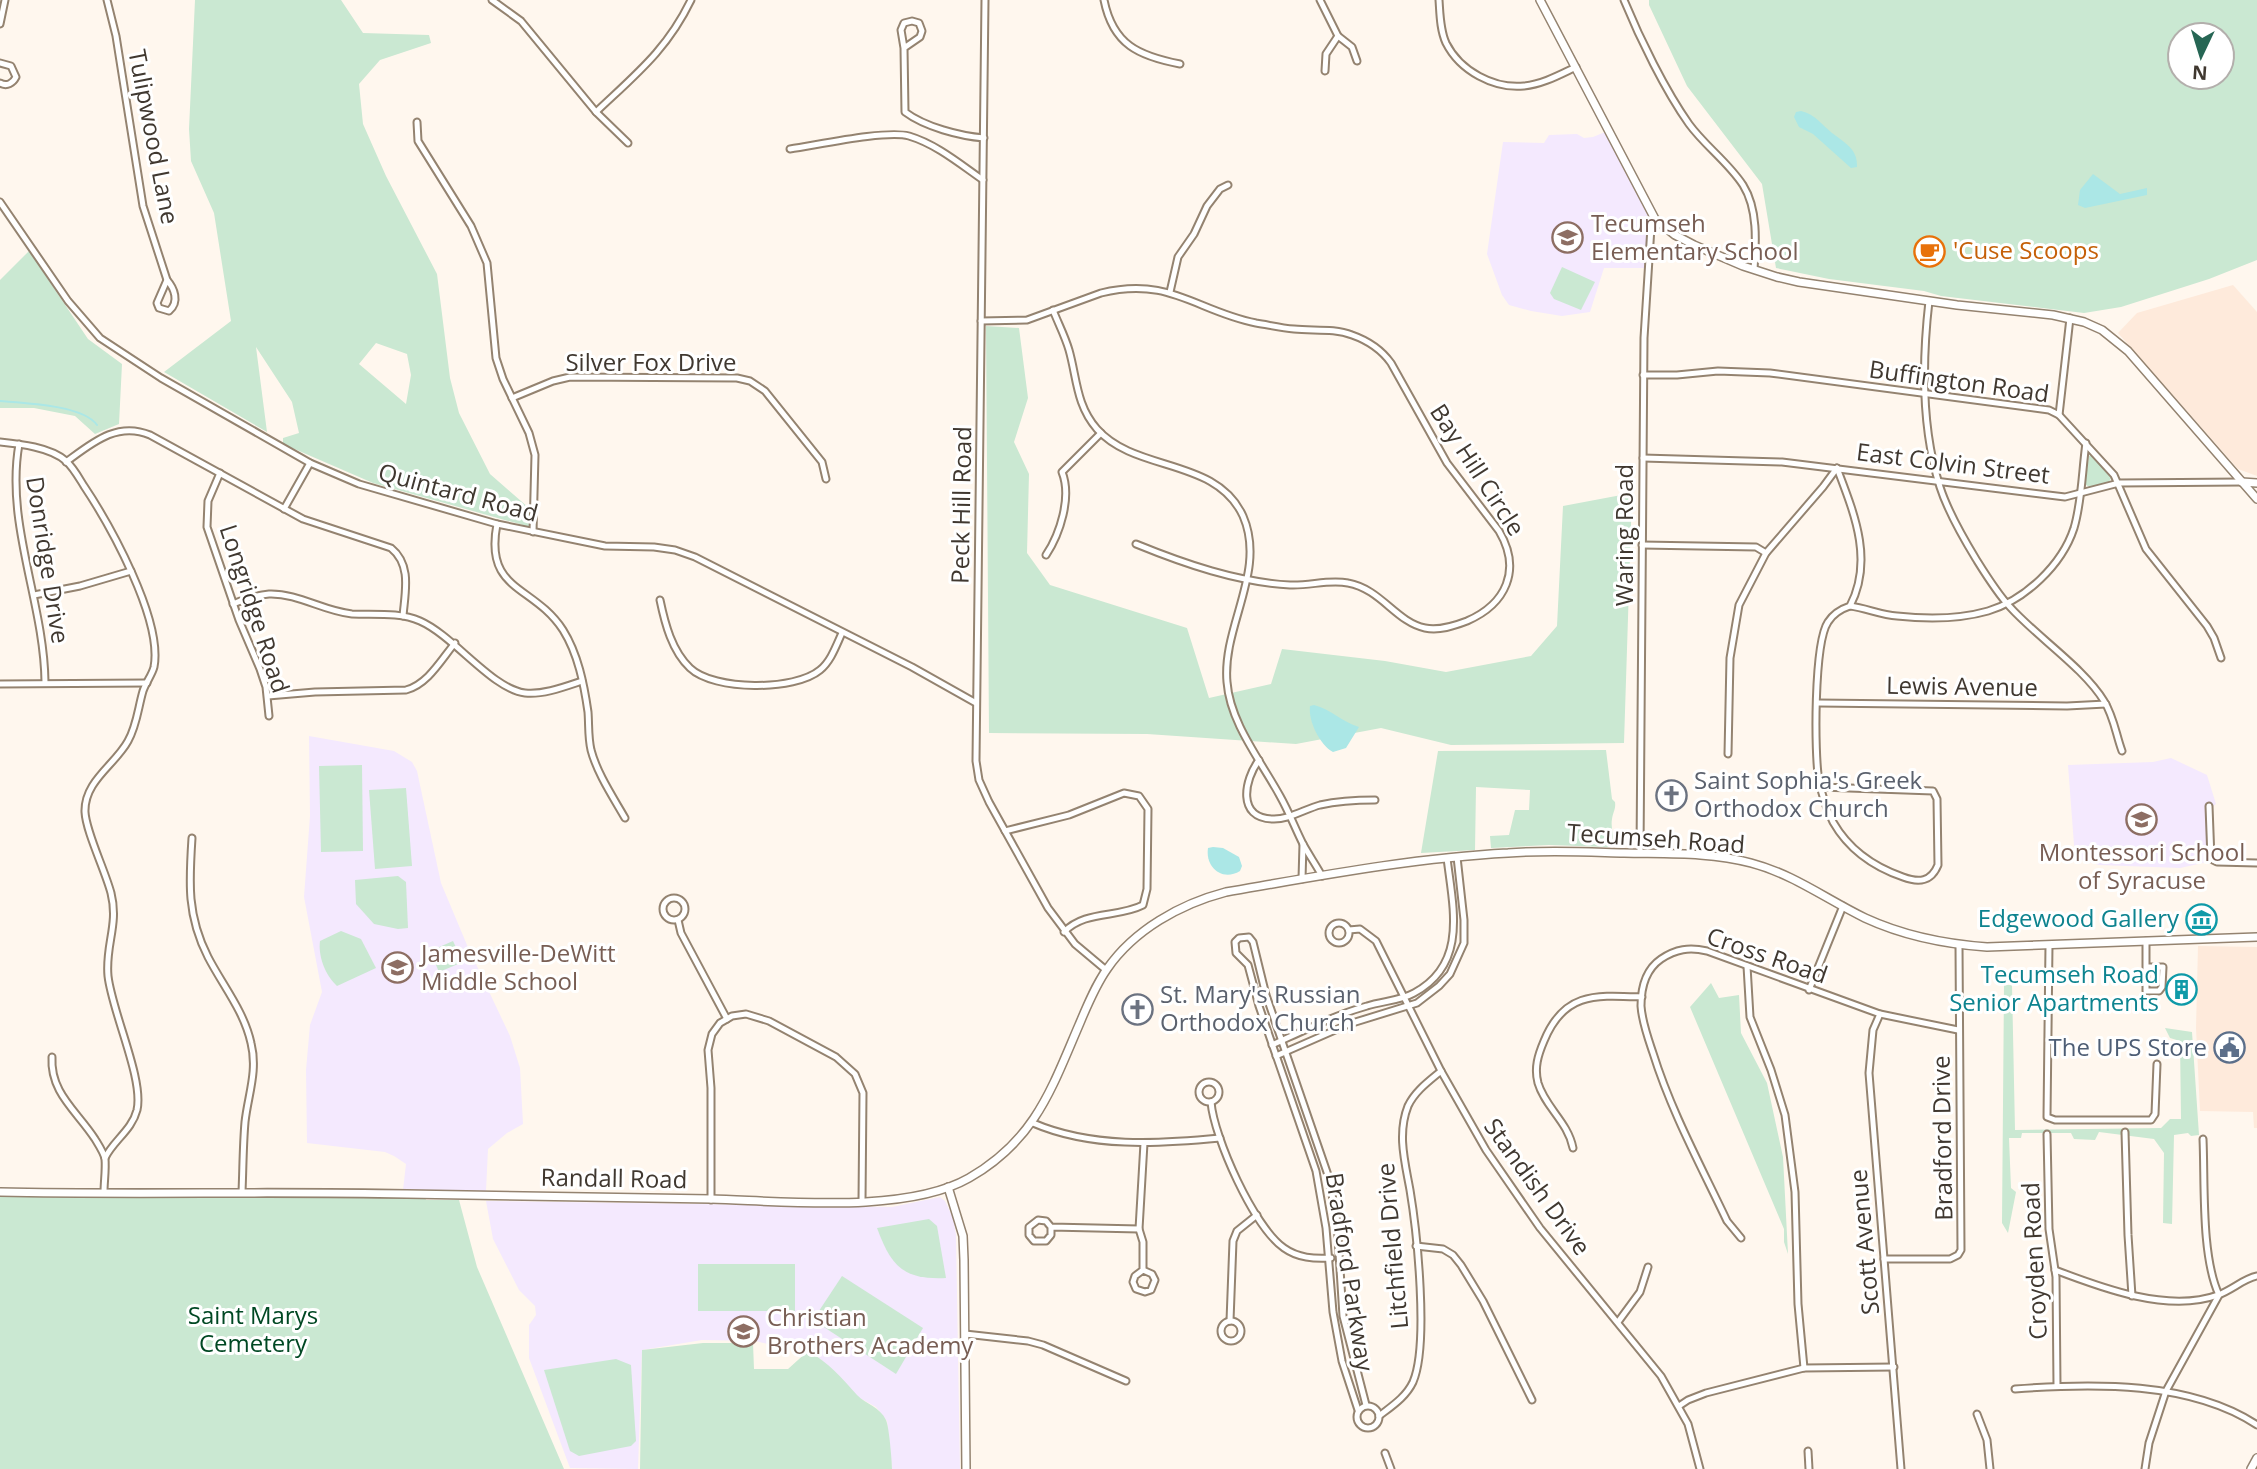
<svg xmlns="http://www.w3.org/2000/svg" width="2257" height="1469" viewBox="0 0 2257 1469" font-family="'Open Sans',sans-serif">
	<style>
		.commercial { fill: #feeadb }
		.education { fill: #f4e9fe }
		.green { fill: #cae8d2; fill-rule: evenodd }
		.water { fill: #abe7e6 }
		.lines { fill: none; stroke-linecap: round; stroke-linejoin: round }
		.stream { stroke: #abe7e6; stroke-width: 2 }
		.street-casing { stroke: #948370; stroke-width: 9 }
		.secondary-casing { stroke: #948370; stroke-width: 10 }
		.street { stroke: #fff; stroke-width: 5 }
		.secondary { stroke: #fff; stroke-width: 7 }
		.labels { text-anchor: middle; stroke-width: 6; stroke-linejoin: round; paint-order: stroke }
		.street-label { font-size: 24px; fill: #403830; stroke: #fff }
		.education-label { font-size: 24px; fill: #785e54; stroke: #fff; text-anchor: start }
		.food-label { font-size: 24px; fill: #c56008; stroke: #fff; text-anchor: start }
		.worship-label { font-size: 24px; fill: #5b616d; stroke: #fff; text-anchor: start }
		.culture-label { font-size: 24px; fill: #0d838f; stroke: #fff; text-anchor: end }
		.service-label { font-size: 24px; fill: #4e5e75; stroke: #fff; text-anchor: end }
		.park-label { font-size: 24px; fill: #004823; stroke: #fff }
	</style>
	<rect width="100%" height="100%" fill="#fff7ee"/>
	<!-- commercial -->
	<g class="commercial">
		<path d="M2233,285L2257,312V476L2238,469L2118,333L2137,313Z"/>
		<path d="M2198,946L2257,947V1128H2254L2253,1112L2200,1111L2196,1028Z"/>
	</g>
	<!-- education -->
	<g class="education">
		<path d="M1605,132L1648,216L1646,268H1604L1590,312L1562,316L1531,311L1509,305L1502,295L1487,254L1503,142L1544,143L1549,135L1577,134L1584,138L1593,137Z"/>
		<path d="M309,736L394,751L412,762L417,771L441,883L467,945L510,1036L520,1068L523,1124L507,1133L488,1149L486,1191L403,1190L406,1164L394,1156L385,1152L307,1143L306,1070L310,1025L322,992L304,897L310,816Z"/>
		<path d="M2171,758L2207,775L2216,804L2213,806L2207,862L2180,868L2099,865L2075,858L2068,765L2153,762Z"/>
		<path d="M940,1197L945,1201L953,1218L956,1235L960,1469H892L887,1421L876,1407L858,1397L818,1357L808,1351L800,1343L771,1345L756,1341L702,1340L642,1350L638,1469L570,1468L529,1358V1325L536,1315L535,1306L519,1290L493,1239L486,1201L892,1207Z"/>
	</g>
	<!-- green -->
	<g class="green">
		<path d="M195,0H341L363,33L429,35L431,43L380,60L359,84L363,124L386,176L437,274L450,378L459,413L490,474L529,508L530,527L373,483L283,444V438L299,433L292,402L256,347L267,432L164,372L231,321L214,213L191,161L189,129ZM376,343L407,354L411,375L406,404L359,364Z"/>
		<path d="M1649,0H2257V260L2209,279L2121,307L2084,313L1941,296L1924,291L1829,279L1776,268L1762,184L1687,86L1649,5ZM2180,35H2222V77H2180Z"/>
		<path d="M29,251L88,339L122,364L119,424L95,434L75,416L34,408H0V280Z"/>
		<path d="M1562,267L1595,282L1581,310L1554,299L1550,293Z"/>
		<path d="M986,326L1019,328L1028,398L1014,442L1029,474L1027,553L1050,585L1187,628L1209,698L1271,684L1282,649L1385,661L1446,672L1531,656L1557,626L1563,506L1632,493L1624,743L1451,745L1381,728L1296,744L1147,734L989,733Z"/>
		<path d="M2092,455L2111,478L2109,482L2089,487L2085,484L2089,456Z"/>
		<path d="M1606,750L1612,799L1615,802C1616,809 1613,812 1612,819C1610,830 1617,838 1608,847L1549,845L1491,848L1490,836L1509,835L1515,810H1529L1530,790L1476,787L1475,850L1421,853L1438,751Z"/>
		<path d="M362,765L363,851L321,852L319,766Z"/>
		<path d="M406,788L412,866L375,869L369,790Z"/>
		<path d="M398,876L406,882L408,928L398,929L374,924L356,904L355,880Z"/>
		<path d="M341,931L361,939L376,968L337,986C325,975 318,956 320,941Z"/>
		<path d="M453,941L463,962L439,972L430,951Z"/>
		<path d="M1711,983L1719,998L1739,995L1741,1033L1767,1083L1783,1157L1788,1254L1784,1242V1229L1690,1007Z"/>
		<path d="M2004,985H2012L2015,1130L2161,1128L2170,1119H2181L2180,1041L2170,1038L2165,1028L2192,1032L2199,1135L2191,1136L2188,1133L2174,1135L2172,1224L2163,1223L2164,1153L2154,1139L2099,1132L2095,1140L2074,1139L2071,1133H2022L2021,1138H2009L2011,1188L2016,1192L2008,1233L2002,1223Z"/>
		<path d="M0,1192L424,1194L426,1200H459L477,1267L564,1469H0Z"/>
		<path d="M929,1219L937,1226L946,1278C903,1280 891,1266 877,1228Z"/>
		<rect x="698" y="1264" width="97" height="47"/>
		<path d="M842,1276L923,1328L896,1374L813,1320Z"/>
		<path d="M703,1343H753L754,1369H788L808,1351C828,1362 842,1378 857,1395C866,1404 880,1407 886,1420C889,1426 892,1461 892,1469H640L642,1350Z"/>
		<path d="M616,1359L631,1365L636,1441L631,1446L579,1456L570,1451L544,1370Z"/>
	</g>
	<!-- water -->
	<g class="water">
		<path d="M1801,111C1815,114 1821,124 1832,133C1845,143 1858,149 1857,167L1851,168L1813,134L1799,127L1794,117L1796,112Z"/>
		<path d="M2093,174L2120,194L2147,188V195L2085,208L2078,205L2080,190Z"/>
		<path d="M1314,705C1331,709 1342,722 1359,727L1346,748L1333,752C1320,745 1308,721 1310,706Z"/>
		<path d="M1213,847L1223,848L1239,857L1242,866L1240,871C1222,882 1205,867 1208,848Z"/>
	</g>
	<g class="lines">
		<!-- stream -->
		<path class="stream" d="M0,401C24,403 83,405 97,425"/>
		<defs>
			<g id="street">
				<path d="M107,0L116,36L143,206L167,280"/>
				<path d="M492,0L521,21L596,112L628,143"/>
				<path d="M985,0L976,761L979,780L989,802L1048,908L1075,944L1106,970"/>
				<path d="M1104,0C1113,45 1139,56 1180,64"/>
				<path d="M1320,0L1338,36"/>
				<path d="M1439,0C1440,14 1440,30 1446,43C1460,71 1494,89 1524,86C1543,84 1559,75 1576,67"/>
				<path d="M1624,0C1640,39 1665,90 1689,124C1705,146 1728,162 1743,185C1758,209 1756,242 1754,269"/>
				<path d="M0,24L5,0"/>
				<path d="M904,48L901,30L904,23L912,21L919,23L922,31L920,37L904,48L905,112C925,127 960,136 984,138"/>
				<path d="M0,63L11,66L16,77C13,83 7,87 0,83"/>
				<path d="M1325,71L1326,54L1338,36L1352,47L1357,61"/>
				<path d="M596,112C635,75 667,50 691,0"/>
				<path d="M417,122L418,141L471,226L487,263L496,358L503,379L529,433L535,455L533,532"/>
				<path d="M790,149C818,145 885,130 909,136C936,144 960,164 983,180"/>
				<path d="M0,202L68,301L100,338L161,378L310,463L359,484L497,524L605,546L654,547L675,550L695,557L912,667L976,703"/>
				<path d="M167,280C174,288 180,302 169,311L159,308L157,303Z"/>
				<path d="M1170,292L1178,257L1194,234L1207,206L1220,189L1228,185"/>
				<path d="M1929,301C1922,362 1921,428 1940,487C1948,512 1962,536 1976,559C1986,575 1997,593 2010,607C2037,637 2084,668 2104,701C2114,717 2116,735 2122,751"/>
				<path d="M1053,310C1058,323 1065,336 1069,350C1077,378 1076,405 1097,429C1136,473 1216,457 1243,516C1267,571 1222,626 1227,682C1230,723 1261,761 1280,796C1289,812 1295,828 1303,844C1309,855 1316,865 1322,876"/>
				<path d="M981,321L1027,320L1101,293C1170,276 1196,311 1256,323C1269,325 1281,328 1294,329C1313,331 1334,328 1352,335C1369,341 1381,349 1391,363L1447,463L1499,531C1522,570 1506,604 1467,621C1454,626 1439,631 1425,628C1396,622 1381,589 1348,583C1329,579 1310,586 1290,585C1237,582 1185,564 1136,544"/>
				<path d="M1643,375H1677L1718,371L1770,373L2049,410L2059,415L2114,475L2146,549L2207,626L2214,638L2221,658"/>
				<path d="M512,398L553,381L570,377L737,378L750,381L765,391L822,462L826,479"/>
				<path d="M2059,415L2070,318"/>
				<path d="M0,442C20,444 50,447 66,461C73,467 79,478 84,486C110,525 163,620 154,667C152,675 146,682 143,691C138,708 137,725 128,741C115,765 84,781 85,812C86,832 105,870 111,893C119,925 105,945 108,976C112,1012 144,1079 137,1110C132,1130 113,1141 105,1158"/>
				<path d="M19,444C5,524 44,602 45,682"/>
				<path d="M1643,458L1782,462L2065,497L2119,483L2242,482"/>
				<path d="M66,462C92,443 117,421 150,435L303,519L391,548C412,565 405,592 403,616"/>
				<path d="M220,473L208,501L207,527L239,620L260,669L266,687L269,716"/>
				<path d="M284,509L310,463"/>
				<path d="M497,524C484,592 533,584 563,630C578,654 584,684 588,712C589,725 588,737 591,750C597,773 613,797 625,818"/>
				<path d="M1642,545L1756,547L1766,553"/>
				<path d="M1046,555C1060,534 1072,497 1062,472L1101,433"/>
				<path d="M34,595L80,586L131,571"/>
				<path d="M660,600C665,624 672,651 690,668C714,691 795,691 820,670C831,661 836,646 842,633"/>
				<path d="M233,604C245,599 256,595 269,594C298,593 323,611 352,614C374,615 399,612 420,621C454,636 492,689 525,693C543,695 564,687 582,681"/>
				<path d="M1850,606C1866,608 1881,615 1897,616C1925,619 1960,619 1988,611C2025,600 2062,565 2074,528C2082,501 2082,471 2086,443"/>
				<path d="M0,684L147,683"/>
				<path d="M268,696L315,692L406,690C428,684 441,660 455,643"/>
				<path d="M1818,703L2067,706L2106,704"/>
				<path d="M1728,754L1730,658L1739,605L1766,553L1823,487L1837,468"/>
				<path d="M1259,760C1244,780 1237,818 1272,819C1288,820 1305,809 1320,805C1338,801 1357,800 1375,800"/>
				<path d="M1821,787L1933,791L1937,799L1938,865C1931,882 1919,883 1903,877C1874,867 1849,850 1833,822C1827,810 1822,795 1819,781C1814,754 1814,643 1828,622C1833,614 1841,609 1850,606C1874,560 1854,513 1837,468"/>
				<path d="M2209,806L2211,859L2217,862L2257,863"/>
				<path d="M1005,831L1069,815L1124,793L1139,796L1148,809L1147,889L1143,905C1118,918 1085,910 1064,932"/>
				<path d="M192,838C189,883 187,916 208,957C223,986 244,1011 251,1043C258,1071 248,1095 245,1122C243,1145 243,1169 242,1192"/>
				<path d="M1640,853L1644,338L1651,227L1655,219"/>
				<path d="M1302,879L1303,844"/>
				<circle cx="674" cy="909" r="11"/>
				<path d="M678,920L681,933L727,1019"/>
				<circle cx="1339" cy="933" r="10"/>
				<path d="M1349,930L1360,929L1376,941L1441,1071L1486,1150L1540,1228L1661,1376L1688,1424L1700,1469"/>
				<path d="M2146,941V991H2159L2162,987L2163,967H2146"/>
				<path d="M2049,945L2047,1117L2055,1120H2151L2155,1114L2157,1064"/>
				<path d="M1747,966L1750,1017L1771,1070L1785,1115L1795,1192L1798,1304L1804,1368"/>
				<path d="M1809,990L1843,906"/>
				<path d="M1880,1014L1873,1030L1869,1073L1901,1469"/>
				<path d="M1272,1045C1303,1031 1335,1015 1367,1006C1382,1001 1400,1001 1414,993C1468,964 1453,908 1447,858"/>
				<path d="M1276,1056L1349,1024L1417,1003L1439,986L1450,974L1464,943V920L1457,857"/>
				<path d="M52,1057C50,1093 77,1111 95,1139C98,1144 104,1153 105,1159C106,1169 104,1182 104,1192"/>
				<circle cx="1209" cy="1092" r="10"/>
				<path d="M1211,1102C1214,1138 1254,1227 1284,1248C1298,1258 1314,1259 1331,1258"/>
				<path d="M1033,1123C1091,1148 1158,1144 1220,1138"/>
				<path d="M2125,1132L2128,1235L2132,1296"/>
				<path d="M2047,1134L2049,1229L2056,1277L2057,1386"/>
				<path d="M1573,1148C1568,1122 1545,1107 1538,1083C1534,1068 1538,1055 1544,1041C1564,992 1595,995 1642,997"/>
				<path d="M711,1200V1088L708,1050L712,1034L720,1023L732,1016L746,1014L769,1021L836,1057L855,1074L863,1093L862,1201"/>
				<path d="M1051,1227V1235L1046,1241H1034L1029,1235V1227L1038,1220L1046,1221L1051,1227L1139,1229"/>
				<path d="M1741,1238L1727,1221C1701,1166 1671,1111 1653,1053C1648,1038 1642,1022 1641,1006C1641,988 1645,970 1661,959C1676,949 1689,947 1707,951L1880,1014L1958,1030"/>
				<path d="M1416,1246L1443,1249L1453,1255L1461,1265L1483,1301L1532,1400"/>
				<path d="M1884,1259H1950L1958,1255L1961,1250L1959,945"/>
				<path d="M1143,1270L1152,1274L1155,1280L1151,1290L1145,1292L1136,1289L1133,1282L1135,1276L1143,1270V1242L1139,1229L1144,1143"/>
				<path d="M2055,1270C2102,1288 2168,1313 2218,1295C2232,1290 2243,1279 2257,1276"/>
				<path d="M1230,1321L1233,1241L1237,1231L1257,1215"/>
				<circle cx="1231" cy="1331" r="10"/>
				<path d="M1618,1322L1640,1292L1648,1267"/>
				<path d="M965,1334L1028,1341L1043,1345L1126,1381"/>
				<path d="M2015,1389C2092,1383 2191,1381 2257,1425"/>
				<circle cx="1368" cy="1417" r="11"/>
				<path d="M1679,1406L1688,1400L1706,1393L1804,1368L1894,1367"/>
				<path d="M1358,1410L1342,1361L1333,1312L1326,1228L1316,1171L1259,1006L1248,965L1236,953L1235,942L1239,938L1249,937L1253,942L1266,995L1329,1178L1337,1222L1343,1316L1366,1405"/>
				<path d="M1977,1414L1987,1440L1990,1469"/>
				<path d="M1379,1416C1392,1406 1406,1397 1413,1382C1429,1345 1417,1232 1410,1190C1405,1162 1397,1134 1408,1106C1415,1091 1429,1081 1441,1071"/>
				<path d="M1808,1451L1809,1469"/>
				<path d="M1385,1453L1391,1469"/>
				<path d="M2145,1469L2149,1443L2166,1391L2219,1295C2201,1256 2205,1184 2203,1139"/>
			</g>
			<g id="secondary">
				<path d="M1540,0L1655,219L1675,235L1694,245L1743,266L1777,277L1799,282L1957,305L2053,315L2084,322L2102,330L2128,351L2257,499"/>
				<path d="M2242,482L2257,483"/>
				<path d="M948,1187L963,1236L964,1260L966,1469"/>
				<path d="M0,1192C136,1195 271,1191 407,1194C508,1196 609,1198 711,1199C783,1201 906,1214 969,1178C1035,1140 1051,1090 1079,1025C1087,1006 1095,986 1107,969C1134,930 1180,904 1226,892C1319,876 1413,858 1508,853C1547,850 1586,852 1624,853C1666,854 1711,852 1751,863C1793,874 1826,899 1865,918C1904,936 1944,944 1987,947L2257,937"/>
				<path d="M2251,1469L2257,1458"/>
			</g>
		</defs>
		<!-- street casing -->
		<use href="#street" class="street-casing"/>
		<!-- secondary casing -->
		<use href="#secondary" class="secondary-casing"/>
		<!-- street -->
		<use href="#street" class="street"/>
		<!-- secondary -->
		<use href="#secondary" class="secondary"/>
	</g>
	<!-- icons -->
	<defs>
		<symbol id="school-ring" viewBox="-11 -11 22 22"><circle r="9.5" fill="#fff" stroke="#8d6e63" stroke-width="1.5"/><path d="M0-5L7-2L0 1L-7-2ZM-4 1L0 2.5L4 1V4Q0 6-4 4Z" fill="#8d6e63"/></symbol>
		<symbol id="cafe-ring" viewBox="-11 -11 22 22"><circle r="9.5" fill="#fff" stroke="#e8710a" stroke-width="1.5"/><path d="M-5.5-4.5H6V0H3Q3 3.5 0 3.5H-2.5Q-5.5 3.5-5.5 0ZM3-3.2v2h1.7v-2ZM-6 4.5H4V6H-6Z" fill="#e8710a"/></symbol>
		<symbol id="church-ring" viewBox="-11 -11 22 22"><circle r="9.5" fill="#fff" stroke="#6b7280" stroke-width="1.5"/><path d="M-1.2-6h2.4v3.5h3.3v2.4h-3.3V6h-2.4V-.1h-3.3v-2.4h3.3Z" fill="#6b7280"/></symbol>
		<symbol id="museum-ring" viewBox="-11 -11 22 22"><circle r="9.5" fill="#fff" stroke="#0f9aa8" stroke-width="1.5"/><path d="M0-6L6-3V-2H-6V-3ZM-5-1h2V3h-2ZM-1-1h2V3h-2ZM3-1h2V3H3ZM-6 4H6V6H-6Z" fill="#0f9aa8"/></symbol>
		<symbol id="building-ring" viewBox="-11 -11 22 22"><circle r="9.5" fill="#fff" stroke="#0f9aa8" stroke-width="1.5"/><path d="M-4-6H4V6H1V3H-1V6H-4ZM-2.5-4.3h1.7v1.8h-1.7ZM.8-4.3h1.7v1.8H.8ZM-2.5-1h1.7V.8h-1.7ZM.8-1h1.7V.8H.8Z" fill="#0f9aa8"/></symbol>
		<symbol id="civic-ring" viewBox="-11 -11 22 22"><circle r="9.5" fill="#fff" stroke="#5c6f8a" stroke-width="1.5"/><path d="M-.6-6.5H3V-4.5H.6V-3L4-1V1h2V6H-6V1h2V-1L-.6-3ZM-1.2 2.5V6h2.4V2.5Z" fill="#5c6f8a"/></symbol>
	</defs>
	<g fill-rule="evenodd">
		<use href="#school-ring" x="1550" y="220" width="35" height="35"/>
		<use href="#cafe-ring" x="1912" y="234" width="35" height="35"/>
		<use href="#church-ring" x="1654" y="778" width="35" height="35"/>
		<use href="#school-ring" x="2124" y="802" width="35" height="35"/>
		<use href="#museum-ring" x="2184" y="902" width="35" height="35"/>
		<use href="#school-ring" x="380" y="950" width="35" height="35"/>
		<use href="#building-ring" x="2164" y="972" width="35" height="35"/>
		<use href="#church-ring" x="1120" y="992" width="35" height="35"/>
		<use href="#civic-ring" x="2212" y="1030" width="35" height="35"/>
		<use href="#school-ring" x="726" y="1314" width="35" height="35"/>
	</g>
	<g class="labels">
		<!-- street labels -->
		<g class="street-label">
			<text transform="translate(153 137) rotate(79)" y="8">Tulipwood Lane</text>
			<text x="651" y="371">Silver Fox Drive</text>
			<text transform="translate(1959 382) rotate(8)" y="8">Buffington Road</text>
			<text transform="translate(1953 464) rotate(7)" y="8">East Colvin Street</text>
			<text transform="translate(1477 470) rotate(57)" y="8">Bay Hill Circle</text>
			<text transform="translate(458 493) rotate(15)" y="8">Quintard Road</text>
			<text transform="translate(962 505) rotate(-89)" y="8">Peck Hill Road</text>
			<text transform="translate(1625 535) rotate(-90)" y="8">Waring Road</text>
			<text transform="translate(47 560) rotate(81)" y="8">Donridge Drive</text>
			<text transform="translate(254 609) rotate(72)" y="8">Longridge Road</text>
			<text transform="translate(1962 687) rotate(1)" y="8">Lewis Avenue</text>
			<text transform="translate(1656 839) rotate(4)" y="8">Tecumseh Road</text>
			<text transform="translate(1767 956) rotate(19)" y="8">Cross Road</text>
			<text transform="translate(1943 1138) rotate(-91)" y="8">Bradford Drive</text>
			<text transform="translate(614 1179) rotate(1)" y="8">Randall Road</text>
			<text transform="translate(1537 1187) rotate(54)" y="8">Standish Drive</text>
			<text transform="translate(1865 1242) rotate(-95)" y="8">Scott Avenue</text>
			<text transform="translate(1393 1246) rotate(-95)" y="8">Litchfield Drive</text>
			<text transform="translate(2035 1261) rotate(-93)" y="8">Croyden Road</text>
			<text transform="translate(1349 1272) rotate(81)" y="8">Bradford Parkway</text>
		</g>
		<!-- education labels -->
		<g class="education-label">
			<text x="1591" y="232">Tecumseh<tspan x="1591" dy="28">Elementary School</tspan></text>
			<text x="2142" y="861" text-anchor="middle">Montessori School<tspan x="2142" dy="28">of Syracuse</tspan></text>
			<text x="421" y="962">Jamesville-DeWitt<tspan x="421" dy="28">Middle School</tspan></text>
			<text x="767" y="1326">Christian<tspan x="767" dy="28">Brothers Academy</tspan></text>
		</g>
		<!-- food labels -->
		<g class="food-label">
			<text x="1953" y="259">'Cuse Scoops</text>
		</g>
		<!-- worship labels -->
		<g class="worship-label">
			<text x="1694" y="789">Saint Sophia's Greek<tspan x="1694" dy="28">Orthodox Church</tspan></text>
			<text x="1160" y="1003">St. Mary's Russian<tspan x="1160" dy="28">Orthodox Church</tspan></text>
		</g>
		<!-- culture labels -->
		<g class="culture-label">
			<text x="2179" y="927">Edgewood Gallery</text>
			<text x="2159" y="983">Tecumseh Road<tspan x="2159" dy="28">Senior Apartments</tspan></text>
		</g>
		<!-- service labels -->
		<g class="service-label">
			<text x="2207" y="1056">The UPS Store</text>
		</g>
		<!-- park labels -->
		<g class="park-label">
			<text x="253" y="1324">Saint Marys<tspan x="253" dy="28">Cemetery</tspan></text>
		</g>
	</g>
	<!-- north arrow -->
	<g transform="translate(2201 56) rotate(184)"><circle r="33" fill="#ffffff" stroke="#b3afac" stroke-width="2"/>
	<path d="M0-5L12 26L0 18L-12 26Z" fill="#266654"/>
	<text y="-10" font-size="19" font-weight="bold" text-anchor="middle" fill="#403830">N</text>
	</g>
</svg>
